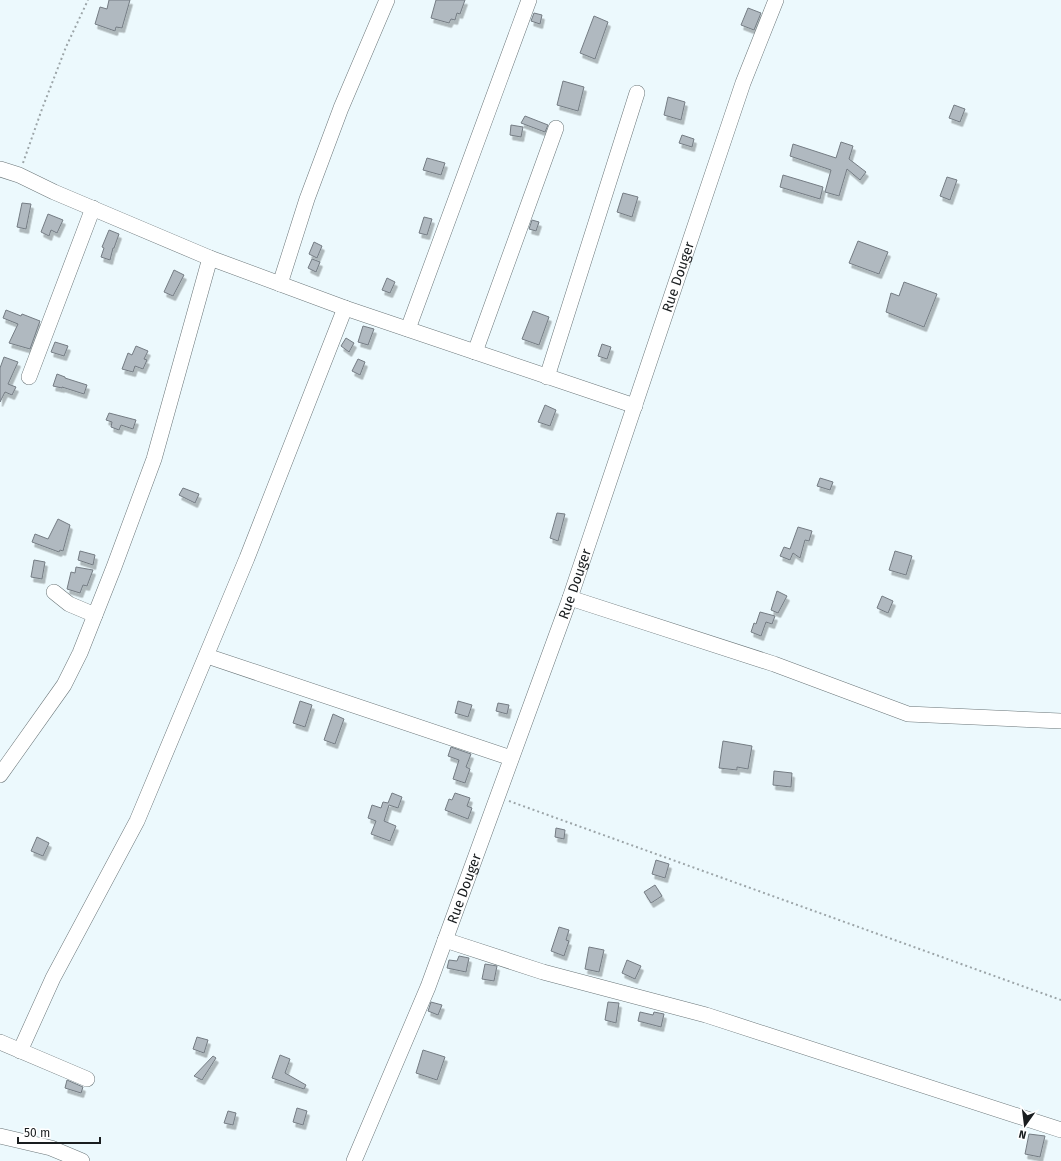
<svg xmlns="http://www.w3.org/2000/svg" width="1061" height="1161" viewBox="0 0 1061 1161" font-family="'Fira Sans',sans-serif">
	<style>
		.building { fill: #b0b9c0; stroke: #747c83; filter: url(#shadow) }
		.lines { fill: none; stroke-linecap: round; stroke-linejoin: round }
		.minor-casing { stroke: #6b7679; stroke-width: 16 }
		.path { stroke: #9ca5a8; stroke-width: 2; stroke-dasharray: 2 3; stroke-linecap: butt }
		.minor { stroke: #fff; stroke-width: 15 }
		.labels { text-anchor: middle; stroke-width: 3.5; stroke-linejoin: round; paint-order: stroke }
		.street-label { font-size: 14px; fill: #191d1f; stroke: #fff }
	</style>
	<defs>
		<filter id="shadow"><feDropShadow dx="2.5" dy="4.5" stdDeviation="0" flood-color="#0004"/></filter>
	</defs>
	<rect width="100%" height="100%" fill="#ecf9fd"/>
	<!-- building -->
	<g class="building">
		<path d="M109,0H130L122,28L116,27L115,31L95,24L100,7L107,9Z"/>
		<path d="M436,0H465L460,14L457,13L455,20L451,19L449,23L431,18Z"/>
		<path d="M748,8L761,13L754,30L741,25Z"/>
		<path d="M534,13L542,15L540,24L531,21Z"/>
		<path d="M594,16L608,22L595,59L580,53Z"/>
		<path d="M563,81L584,87L578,111L557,105Z"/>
		<path d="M668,97L685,102L681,120L664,115Z"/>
		<path d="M954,105L965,109L960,122L949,118Z"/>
		<path d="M525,116L548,125L545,132L521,123Z"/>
		<path d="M511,125L523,127L521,137L510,135Z"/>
		<path d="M682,135L694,139L692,147L679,143Z"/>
		<path d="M841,142L853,146L849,159L866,172L860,180L847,169L839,196L825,192L831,170L790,156L793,144L836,158Z"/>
		<path d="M427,158L445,163L441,175L423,170Z"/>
		<path d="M783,175L823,187L820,199L780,187Z"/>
		<path d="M947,177L957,180L950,200L940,196Z"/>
		<path d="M623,193L638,197L632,217L617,212Z"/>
		<path d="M22,203L31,204L26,229L17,227Z"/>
		<path d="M48,214L63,220L57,233L51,230L49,236L41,232Z"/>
		<path d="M424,217L432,219L427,235L419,233Z"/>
		<path d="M532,220L539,222L536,231L529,229Z"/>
		<path d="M109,230L119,234L114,248H113L110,260L101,257L104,248L102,247Z"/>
		<path d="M858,241L888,252L879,274L849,263Z"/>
		<path d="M314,242L322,246L317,258L309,254Z"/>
		<path d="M312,259L320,262L316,272L308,268Z"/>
		<path d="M174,270L184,275L173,296L164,292Z"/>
		<path d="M387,278L395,282L390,293L382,290Z"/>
		<path d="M904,282L937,294L924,327L886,312L891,293L899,296Z"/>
		<path d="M6,310L21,316L22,314L40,321L30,349L9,343L18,324L3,318Z"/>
		<path d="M533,311L549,317L539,345L522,339Z"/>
		<path d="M363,326L374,329L368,345L358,342Z"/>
		<path d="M346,338L354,343L349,352L341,346Z"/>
		<path d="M55,342L68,346L64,356L51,352Z"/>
		<path d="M602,344L611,347L607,359L598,356Z"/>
		<path d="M136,346L148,351L144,359L147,360L143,369L135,366L133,372L122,369L128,353L132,355Z"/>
		<path d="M4,357L18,362L8,384L16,387L12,395L5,392L0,402V368Z"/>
		<path d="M358,359L365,362L360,375L352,371Z"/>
		<path d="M57,374L65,377V378L87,385L84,394L62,387V388L53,386Z"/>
		<path d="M545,405L556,410L550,426L538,422Z"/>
		<path d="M109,413L136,420L133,429L121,425L119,430L111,427L112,422L106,420Z"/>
		<path d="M820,478L833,482L830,490L817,486Z"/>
		<path d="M183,488L199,494L195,503L179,495Z"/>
		<path d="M557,513L565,514L558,541L550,538Z"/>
		<path d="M58,519L70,525L63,551L60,550L59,552L32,542L35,534L48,539Z"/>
		<path d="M798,527L812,531L809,541L805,540L800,558L793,553L790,560L780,556L784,547L790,549Z"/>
		<path d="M80,551L95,555L93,565L78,560Z"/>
		<path d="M895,551L912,556L906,575L889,570Z"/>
		<path d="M34,560L45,562L42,579L31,577Z"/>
		<path d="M76,567L93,570L87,586L83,585L80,593L67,589L71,572L75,573Z"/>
		<path d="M777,591L787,596L778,613L771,610Z"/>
		<path d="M882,596L893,601L888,613L877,608Z"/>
		<path d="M760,612L775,616L772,624L766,622L761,636L751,632L754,623L756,624Z"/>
		<path d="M300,701L312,705L305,727L293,723Z"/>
		<path d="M458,701L472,705L468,717L455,713Z"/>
		<path d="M498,703L509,705L507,714L496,711Z"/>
		<path d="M333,714L344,719L335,744L324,740Z"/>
		<path d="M723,741L752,746L748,769L737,767V770L719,768Z"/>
		<path d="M451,747L471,754L466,767L470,769L465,783L453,779L459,760L448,756Z"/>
		<path d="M774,771L792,773L791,787L773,785Z"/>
		<path d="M392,793L402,797L398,808L389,805L384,821L396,826L390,841L371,834L376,821L368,818L372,805L381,808L383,802L388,803Z"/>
		<path d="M455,793L470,798L467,806L472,808L468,819L445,810L449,799L452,800Z"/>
		<path d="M556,828L565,830L564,839L555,837Z"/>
		<path d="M37,837L49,843L43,856L31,851Z"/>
		<path d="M656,860L669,864L665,878L652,874Z"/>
		<path d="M655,885L662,896L651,903L644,892Z"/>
		<path d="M559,927L569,930L566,940L569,941L564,956L551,951Z"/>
		<path d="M589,947L604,950L599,972L585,969Z"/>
		<path d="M459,956L469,958L466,972L447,968L449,960L457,961Z"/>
		<path d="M627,960L641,966L635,979L622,973Z"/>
		<path d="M485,964L497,966L494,981L482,979Z"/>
		<path d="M431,1002L442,1005L438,1015L428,1011Z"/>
		<path d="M608,1002L619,1003L616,1023L605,1020Z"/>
		<path d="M640,1012L653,1015L654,1012L664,1014L661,1027L638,1021Z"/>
		<path d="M197,1037L208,1040L204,1053L193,1049Z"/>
		<path d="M423,1050L445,1057L437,1080L416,1073Z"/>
		<path d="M280,1055L290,1059L285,1073L306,1085L304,1089L272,1078Z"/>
		<path d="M213,1056L216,1058L202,1080L194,1076Z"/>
		<path d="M67,1080L83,1087L81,1093L65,1088Z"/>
		<path d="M297,1108L307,1111L303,1125L293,1122Z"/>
		<path d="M228,1111L236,1113L233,1125L224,1123Z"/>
		<path d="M1029,1134L1045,1136L1040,1157L1025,1154Z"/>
	</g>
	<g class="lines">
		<defs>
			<g id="minor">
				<path d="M0,169L19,175L54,192L210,258L345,308L635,406"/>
				<path d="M280,284L307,199L341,108L387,0"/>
				<path d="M408,329L529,0"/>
				<path d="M475,352L556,128"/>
				<path d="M29,377L93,208"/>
				<path d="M547,377L637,93"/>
				<path d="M54,592L69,604L95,615"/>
				<path d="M570,598L774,664L908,714L1061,721"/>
				<path d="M207,656L511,758"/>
				<path d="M0,775L64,685L80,653L114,567L154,459L210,258"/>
				<path d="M445,940L543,972L706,1015L1061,1130"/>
				<path d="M0,1042L87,1079"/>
				<path d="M20,1051L53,978L137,821L247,558L345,308"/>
				<path d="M0,1136L51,1148L82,1161"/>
				<path id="s1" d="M354,1161L428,987L570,598L743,83L776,0"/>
			</g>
		</defs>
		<!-- minor casing -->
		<use href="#minor" class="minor-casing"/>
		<!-- path -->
		<g class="path">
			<path d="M23,163L42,109L66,47L88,0"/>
			<path d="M509,801L1061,1000"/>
		</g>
		<!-- minor -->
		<use href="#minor" class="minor"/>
	</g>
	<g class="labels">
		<!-- street labels -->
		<g class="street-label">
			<text dy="5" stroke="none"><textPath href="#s1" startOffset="942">Rue Douger</textPath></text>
			<text dy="5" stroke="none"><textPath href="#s1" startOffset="618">Rue Douger</textPath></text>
			<text dy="5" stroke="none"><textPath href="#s1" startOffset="294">Rue Douger</textPath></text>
		</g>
	</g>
	<!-- north arrow -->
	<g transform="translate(1025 1125) rotate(194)" stroke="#ffffff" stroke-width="3" paint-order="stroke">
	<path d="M0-3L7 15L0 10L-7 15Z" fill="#191d1f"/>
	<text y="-6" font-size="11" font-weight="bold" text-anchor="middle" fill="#191d1f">N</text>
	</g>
	<!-- scale -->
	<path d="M18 1137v6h82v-6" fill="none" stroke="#191d1f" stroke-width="2"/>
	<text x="24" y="1137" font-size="12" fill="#191d1f" stroke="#ffffff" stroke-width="3" paint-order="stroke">50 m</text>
</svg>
